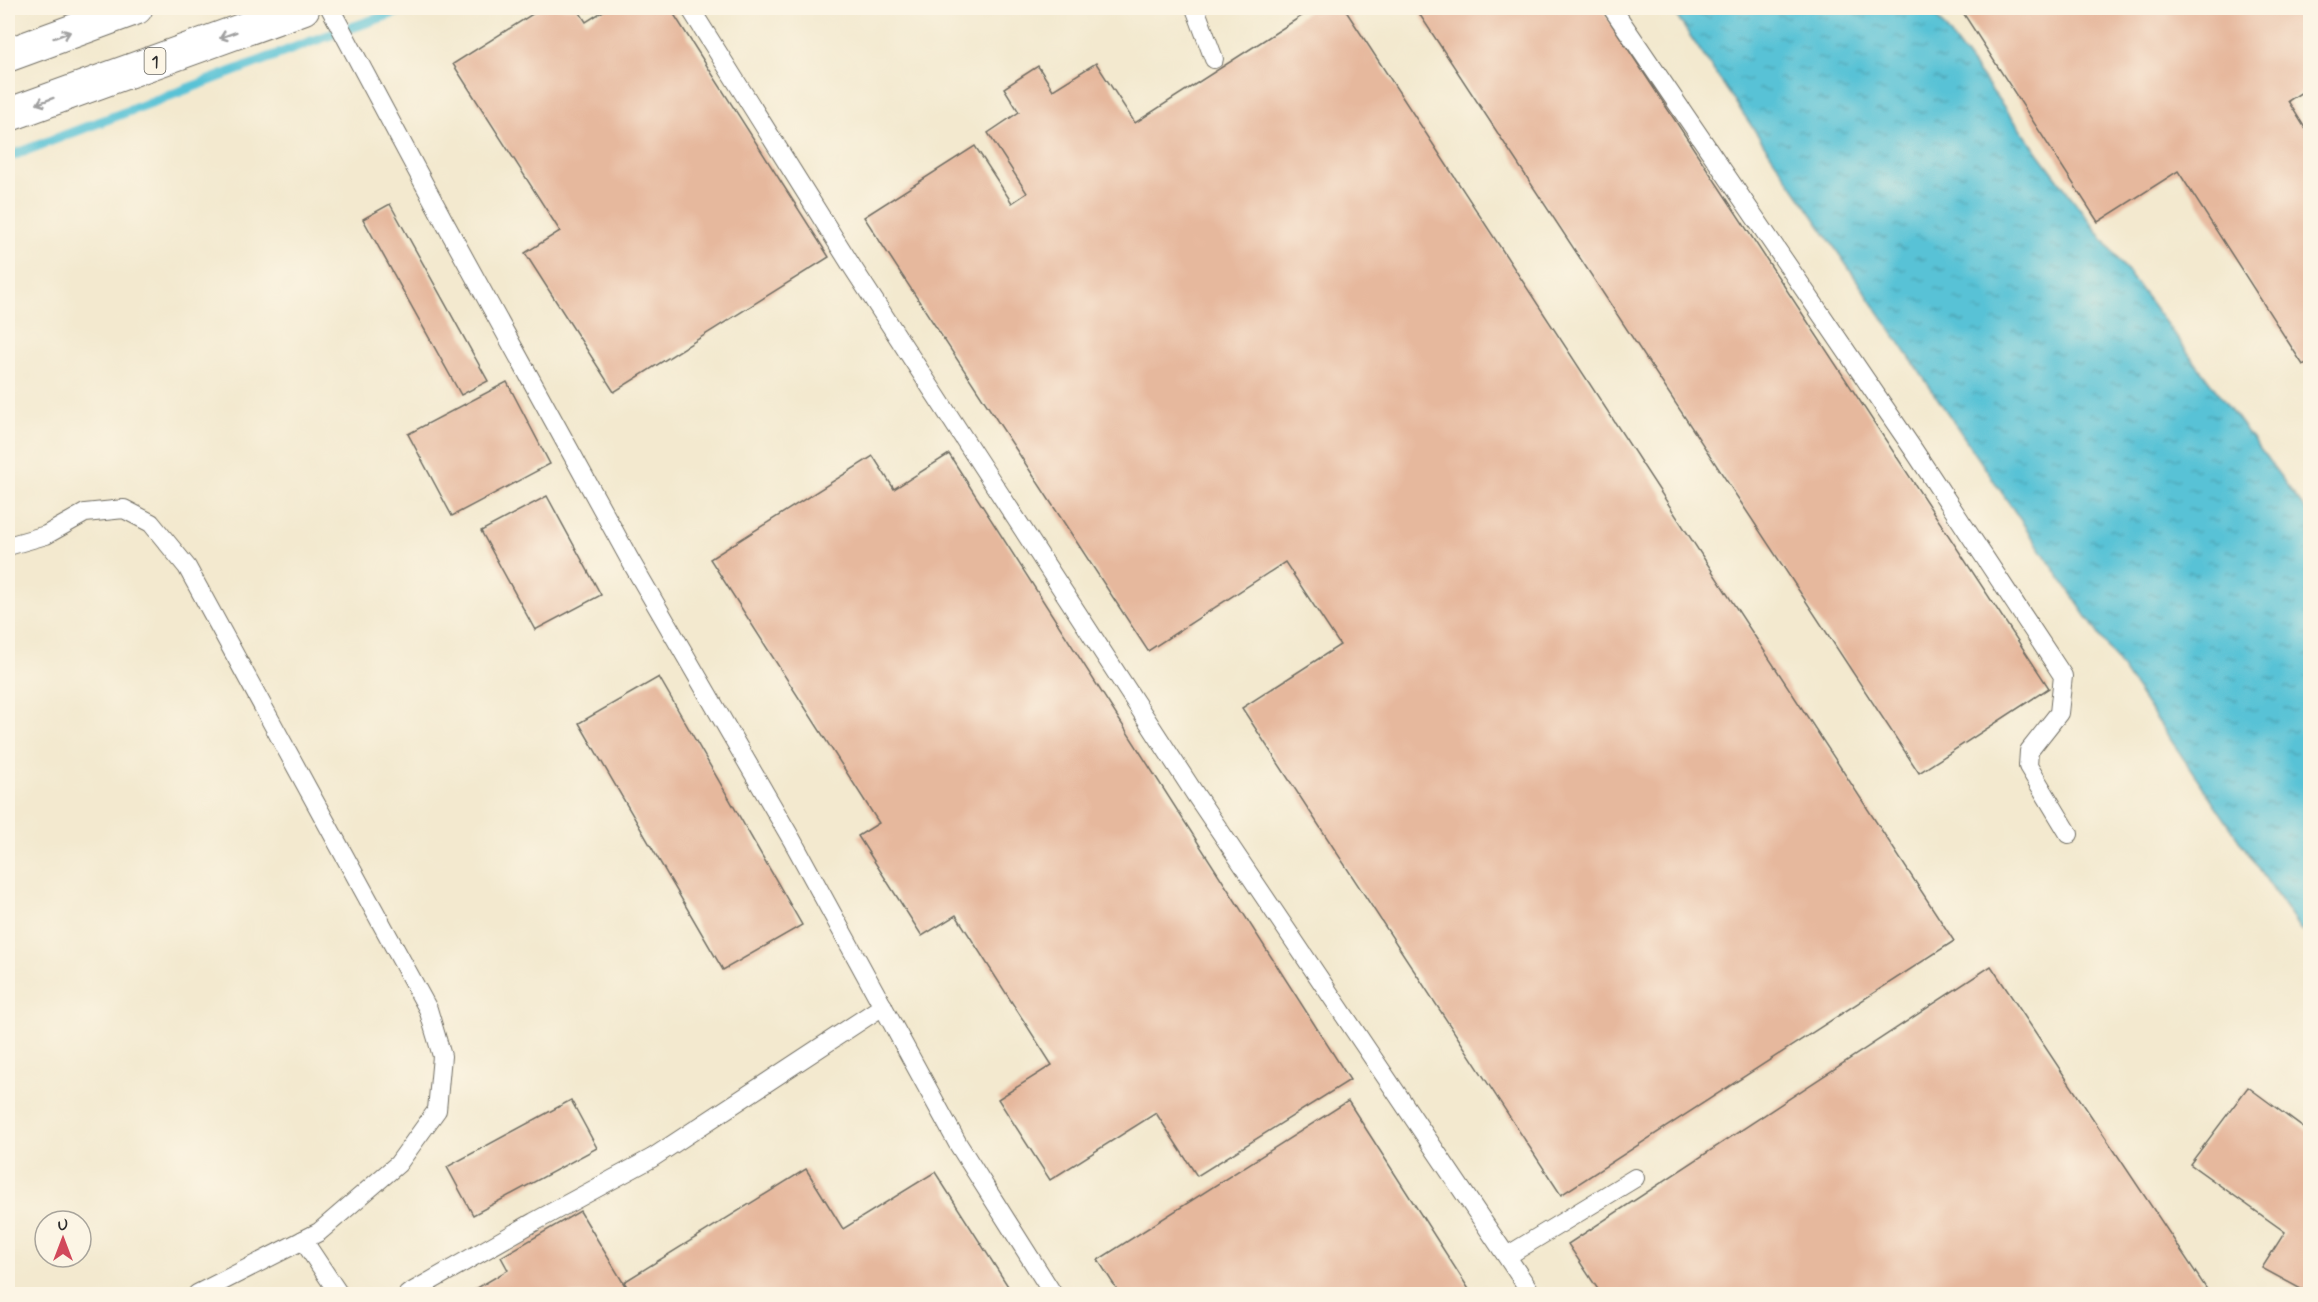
<svg xmlns="http://www.w3.org/2000/svg" width="2318" height="1302" viewBox="0 0 2318 1302" font-family="Mynerve,sans-serif">
	<style>
		.water { fill: url(#water-ripples); stroke: #427680; stroke-width: 1.5 }
		.lines { fill: none; stroke-linecap: round; stroke-linejoin: round }
		.stream { stroke: #59c2d6; stroke-width: 10 }
		.building { fill: #e6b89d }
		.service-casing { stroke: #716e64; stroke-width: 20 }
		.trunk-casing { stroke: #716e64; stroke-width: 35 }
		.service { stroke: #fff; stroke-width: 18 }
		.trunk { stroke: #fff; stroke-width: 33 }
		.oneway { stroke: #a0a0a0 }
		.labels { text-anchor: middle; stroke-width: 6; stroke-linejoin: round; paint-order: stroke }
		.shield { fill: #fcf5e5; stroke: #6a6863; stroke-width: 1.5 }
		.shield-label { font-size: 16px; font-weight: bold; fill: #2b2b2b }
	</style>
	<defs>
		<pattern id="water-ripples" width="26" height="14" patternUnits="userSpaceOnUse" patternTransform="scale(1.5)"><rect width="26" height="14" fill="#59c2d6"/><path d="M2 4q2-2 4 0t4 0M15 11q2-2 4 0t4 0" fill="none" stroke="#4a9eae"/></pattern>
	</defs>
	<rect width="100%" height="100%" fill="#fcf5e5"/>
	<filter id="ink" filterUnits="userSpaceOnUse"><feTurbulence type="fractalNoise" baseFrequency=".0167" numOctaves="2"/><feDisplacementMap in="SourceGraphic" scale="12" xChannelSelector="R" yChannelSelector="G"/><feConvolveMatrix kernelMatrix="1 2 1 2 8 2 1 2 1" color-interpolation-filters="sRGB"/></filter>
	<filter id="wash" filterUnits="userSpaceOnUse"><feTurbulence type="fractalNoise" baseFrequency=".008" numOctaves="4" result="noise"/><feDisplacementMap in="SourceGraphic" scale="24" xChannelSelector="R" yChannelSelector="G"/><feGaussianBlur stdDeviation="1.35" result="paint"/><feColorMatrix in="noise" values="0 0 0 0 0 0 0 0 0 0 0 0 0 0 0 0 0 1.4 0 .05"/><feComposite in="paint" operator="in"/></filter>
	<g filter="url(#wash)">
		<rect width="100%" height="100%" fill="#f3e9cf"/>
		<!-- water -->
		<path class="water" d="M1671,8H1930L2310,516V916L2302,932Z"/>
		<g class="lines">
			<!-- stream -->
			<path class="stream" d="M8,157L310,42L408,8"/>
		</g>
		<g id="blocks">
			<!-- building -->
			<g class="building">
				<path d="M542,8H577L586,22L608,8H670L829,257L614,392L525,253L560,231L453,64Z"/>
				<path d="M1314,8H1344L1954,941L1561,1195L1242,708L1340,645L1285,562L1148,651L864,217L975,146L1012,203L1027,193L988,133L1019,112L1004,88L1038,66L1053,90L1096,63L1135,123Z"/>
				<path d="M1431,8H1601L2049,688L1919,773L1420,15Z"/>
				<path d="M1960,8H2310V87L2288,101L2310,136V361L2303,365L2178,171L2098,222Z"/>
				<path d="M390,204L488,381L461,395L363,219Z"/>
				<path d="M507,382L550,464L452,516L408,434Z"/>
				<path d="M949,454L1350,1080L1197,1176L1156,1113L1050,1180L998,1099L1052,1065L956,915L922,936L858,836L879,823L710,559L873,456L894,489Z"/>
				<path d="M547,496L601,595L535,630L481,531Z"/>
				<path d="M659,677L802,925L723,970L579,723Z"/>
				<path d="M1991,966L2210,1294H1601L1568,1244Z"/>
				<path d="M2248,1087L2310,1133V1294L2262,1268L2285,1232L2190,1164Z"/>
				<path d="M571,1100L597,1148L473,1215L447,1167Z"/>
				<path d="M1348,1101L1472,1294H1120L1098,1260Z"/>
				<path d="M806,1169L843,1229L935,1172L1013,1294H632L624,1282Z"/>
				<path d="M580,1211L630,1294H467L508,1270L501,1257Z"/>
			</g>
		</g>
	</g>
	<g filter="url(#ink)">
		<use href="#blocks" fill-opacity="0" stroke="#716e64" stroke-width="1.5"/>
		<g class="lines">
			<defs>
				<g id="service">
					<path d="M330,8L446,225L630,560L792,840L958,1144L1053,1294"/>
					<path d="M690,8L853,268L1197,797L1532,1294"/>
					<path d="M1195,8L1214,59"/>
					<path d="M1612,8L1913,449L2063,676L2059,713L2029,751L2028,766L2069,834"/>
					<path d="M8,546L46,535L85,513L124,509L151,523L187,567L309,791L428,1009L442,1056L437,1110L398,1164L319,1232L197,1294"/>
					<path d="M303,1240L339,1294"/>
					<path d="M1507,1256L1635,1178"/>
					<path d="M408,1294L534,1222L652,1158L883,1006"/>
				</g>
				<g id="trunk">
					<path d="M8,55L136,8"/>
					<path d="M8,115L303,8"/>
				</g>
			</defs>
			<!-- service casing -->
			<use href="#service" class="service-casing"/>
			<!-- trunk casing -->
			<use href="#trunk" class="trunk-casing"/>
			<!-- service -->
			<use href="#service" class="service"/>
			<!-- trunk -->
			<use href="#trunk" class="trunk"/>
		</g>
		<!-- one-way arrows -->
		<defs><path id="oneway-shaft" d="M-6 0H5M1.5-3L5.5 0L1.5 3" fill="none" stroke-width="1.6" stroke-linecap="round" stroke-linejoin="round" transform="scale(1.5)"/></defs>
		<g class="oneway">
			<use href="#oneway-shaft" transform="translate(62 35) rotate(-20)"/>
			<use href="#oneway-shaft" transform="translate(228 35) rotate(160)"/>
			<use href="#oneway-shaft" transform="translate(45 101) rotate(160)"/>
		</g>
	</g>
	<g class="labels">
		<!-- shield labels -->
		<rect class="shield" x="144.5" y="48" width="21" height="26" rx="4.5"/>
		<g class="shield-label">
			<text x="155" y="67">1</text>
		</g>
	</g>
	<!-- margin -->
	<rect width="2318" height="1302" fill="none" stroke="#fcf5e5" stroke-width="30"/>
	<!-- north arrow -->
	<g transform="translate(63 1239)"><circle r="28" fill="#fcf5e5" stroke="#a8a49b" stroke-width="1.5"/>
	<path d="M0-4.5L10 22L0 15L-10 22Z" fill="#d1495b"/>
	<text y="-9" font-size="16" font-weight="bold" text-anchor="middle" fill="#2b2b2b">U</text>
	</g>
</svg>
